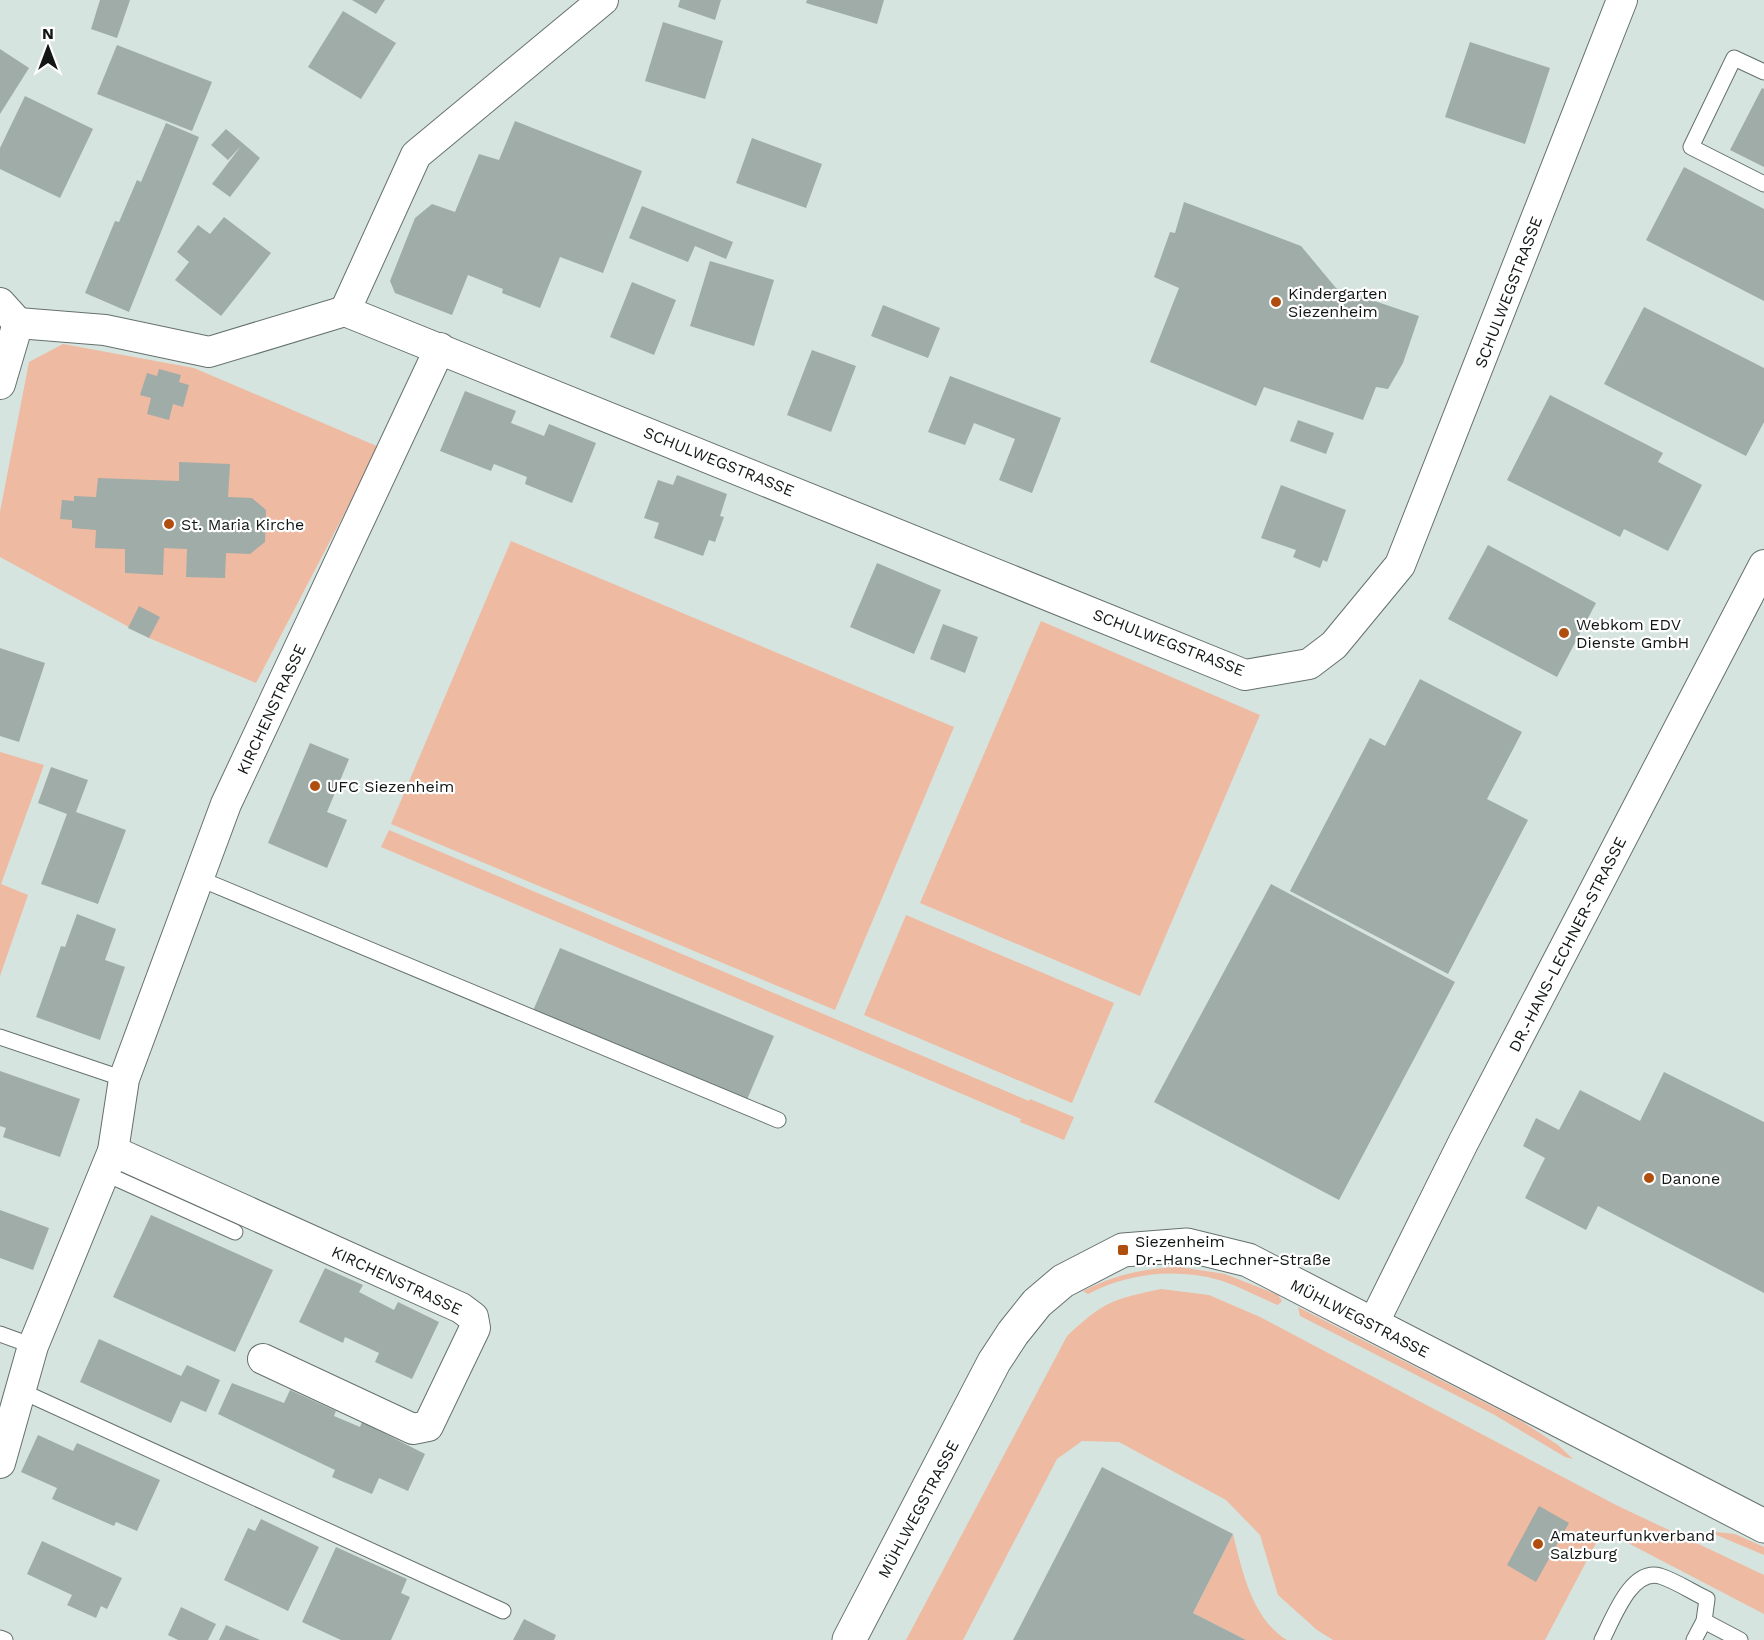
<svg xmlns="http://www.w3.org/2000/svg" width="1764" height="1640" viewBox="0 0 1764 1640" font-family="'Work Sans',sans-serif">
	<style>
		.green { fill: #eebaa1 }
		.building { fill: #9faca8 }
		.lines { fill: none; stroke-linecap: round; stroke-linejoin: round }
		.lane-casing { stroke: #65716e; stroke-width: 17 }
		.street-casing { stroke: #65716e; stroke-width: 32 }
		.secondary-casing { stroke: #65716e; stroke-width: 35 }
		.lane { stroke: #fff; stroke-width: 15 }
		.street { stroke: #fff; stroke-width: 30 }
		.secondary { stroke: #fff; stroke-width: 33 }
		.poi-dot { fill: #b04e0f; stroke: #fff; stroke-width: 2 }
		.labels { text-anchor: middle; stroke-width: 4.5; stroke-linejoin: round; paint-order: stroke }
		.street-label { font-size: 16px; fill: #121716; stroke: #fff }
		.poi-label { font-size: 16px; fill: #121716; stroke: #fff; text-anchor: start }
	</style>
	<rect width="100%" height="100%" fill="#d6e4e0"/>
	<!-- green -->
	<g class="green">
		<path d="M63,344L194,368L379,447L256,683L149,638L0,557V512L29,362Z"/>
		<path d="M511,541L954,727L835,1010L391,824Z"/>
		<path d="M1041,621L1260,715L1140,996L920,903Z"/>
		<path d="M0,752L44,765L1,884L28,895L0,976Z"/>
		<path d="M389,830L1029,1101L1030,1099L1074,1117L1064,1140L1020,1122L1021,1119L381,847Z"/>
		<path d="M906,915L1114,1003L1072,1103L864,1015Z"/>
		<path d="M1180,1267L1225,1274L1278,1295L1282,1301L1278,1305C1258,1297 1239,1286 1219,1280C1176,1268 1128,1273 1088,1294L1083,1291C1114,1275 1145,1268 1180,1267Z"/>
		<path d="M1161,1289L1209,1295L1260,1317L1616,1505L1764,1575V1614L1603,1530L1545,1640H1333L1317,1630L1278,1595L1260,1535L1226,1500L1119,1442L1082,1441L1057,1459L963,1640H906L1067,1336C1103,1302 1113,1299 1161,1289Z"/>
		<path d="M1298,1307L1523,1422L1558,1445L1573,1459L1565,1457L1493,1414L1300,1316Z"/>
		<path d="M1707,1531L1735,1534L1764,1547V1555Z"/>
		<path d="M1233,1534C1242,1570 1252,1619 1287,1640H1246L1193,1613Z"/>
	</g>
	<!-- building -->
	<g class="building">
		<path d="M100,0H130L117,38L91,29Z"/>
		<path d="M352,0H385L376,14Z"/>
		<path d="M680,0H721L715,20L678,7Z"/>
		<path d="M807,0H884L877,24L806,3Z"/>
		<path d="M343,11L396,43L361,99L308,67Z"/>
		<path d="M663,22L723,41L705,99L645,81Z"/>
		<path d="M1470,42L1550,68L1525,144L1445,117Z"/>
		<path d="M117,45L212,82L192,131L97,94Z"/>
		<path d="M0,49L29,68L0,114Z"/>
		<path d="M1762,88L1764,89V167L1730,150Z"/>
		<path d="M25,96L93,129L60,198L0,169V148Z"/>
		<path d="M515,121L642,171L603,273L560,257L540,308L502,293L503,289L468,275L452,315L395,293L390,281L415,218L432,204L455,212L479,154L499,160Z"/>
		<path d="M166,123L199,137L129,312L85,293L115,221L119,222L137,180L141,182Z"/>
		<path d="M226,129L260,158L230,197L212,184L241,146L228,160L211,145Z"/>
		<path d="M752,138L822,164L806,208L736,183Z"/>
		<path d="M1684,167L1764,209V301L1646,240Z"/>
		<path d="M1184,202L1301,246L1336,288L1419,316L1403,363L1388,389L1376,387L1363,420L1264,387L1256,406L1150,362L1179,288L1154,277L1170,232L1175,233Z"/>
		<path d="M642,206L733,242L726,259L695,246L688,262L629,238Z"/>
		<path d="M224,217L271,253L221,316L175,280L189,262L177,252L198,225L210,234Z"/>
		<path d="M710,261L774,280L754,346L690,326Z"/>
		<path d="M632,282L676,300L654,355L610,337Z"/>
		<path d="M883,305L940,328L928,358L871,336Z"/>
		<path d="M1644,307L1764,368V422L1746,456L1604,384Z"/>
		<path d="M812,350L856,366L831,432L787,415Z"/>
		<path d="M159,369L181,375L179,382L189,385L183,407L173,404L169,420L147,414L151,398L140,395L147,373L157,376Z"/>
		<path d="M950,376L1061,418L1032,493L999,480L1015,439L974,423L965,445L928,432Z"/>
		<path d="M465,391L516,411L511,423L544,436L549,424L596,443L572,503L525,484L527,477L494,464L491,471L440,451Z"/>
		<path d="M1550,395L1663,453L1658,462L1702,485L1668,551L1624,529L1620,537L1507,480Z"/>
		<path d="M1298,420L1334,433L1326,454L1290,441Z"/>
		<path d="M179,462L230,464L228,497L252,498L266,510L265,542L250,554L226,553L225,578L186,577L187,549L164,548L163,575L125,573V549L95,548L96,530L72,528V520L60,519L62,500L74,501V496L96,497L98,478L179,481Z"/>
		<path d="M677,475L727,494L720,516L724,517L715,542L709,540L703,556L654,538L659,523L644,518L658,480L673,485Z"/>
		<path d="M1281,485L1346,510L1327,562L1323,560L1320,568L1293,557L1296,550L1261,538Z"/>
		<path d="M1488,545L1596,603L1557,677L1448,619Z"/>
		<path d="M877,563L941,590L914,654L850,627Z"/>
		<path d="M139,606L160,617L149,638L128,628Z"/>
		<path d="M943,624L978,637L965,673L930,659Z"/>
		<path d="M0,648L45,663L19,742L0,736Z"/>
		<path d="M1420,679L1522,732L1487,799L1528,820L1448,974L1290,891L1370,738L1385,746Z"/>
		<path d="M310,743L349,759L327,812L347,820L327,868L268,843Z"/>
		<path d="M51,767L88,780L76,812L126,830L98,904L41,884L67,814L38,803Z"/>
		<path d="M1271,884L1455,982L1339,1200L1154,1102Z"/>
		<path d="M77,914L116,929L105,960L125,967L100,1040L36,1017L61,946L65,947Z"/>
		<path d="M560,948L774,1036L746,1102L532,1013Z"/>
		<path d="M0,1071L80,1099L60,1157L3,1137L6,1128L0,1126Z"/>
		<path d="M1664,1072L1764,1122V1293L1598,1206L1586,1230L1525,1198L1545,1158L1523,1146L1536,1118L1559,1130L1580,1090L1640,1121Z"/>
		<path d="M0,1210L49,1228L33,1270L0,1258Z"/>
		<path d="M151,1215L273,1270L235,1352L113,1297Z"/>
		<path d="M325,1268L363,1285L359,1292L394,1310L398,1302L439,1322L412,1379L375,1362L379,1353L345,1337L343,1343L299,1322Z"/>
		<path d="M99,1339L181,1376L187,1365L220,1380L206,1412L181,1401L171,1423L80,1382Z"/>
		<path d="M232,1383L284,1403L290,1390L336,1411L334,1416L360,1427L362,1422L425,1454L408,1491L379,1478L372,1494L332,1477L335,1470L218,1414Z"/>
		<path d="M38,1435L73,1451L77,1443L160,1480L137,1531L116,1522L114,1526L52,1499L57,1488L21,1472Z"/>
		<path d="M1102,1467L1233,1534L1193,1613L1246,1640H1013Z"/>
		<path d="M1539,1506L1569,1523L1536,1582L1507,1565Z"/>
		<path d="M261,1519L319,1547L288,1611L224,1580L248,1528L255,1531Z"/>
		<path d="M42,1541L122,1578L107,1609L101,1606L96,1618L67,1605L72,1595L27,1574Z"/>
		<path d="M336,1547L407,1579L401,1593L410,1597L391,1640H341L302,1622Z"/>
		<path d="M181,1607L216,1624L208,1640H178L168,1635Z"/>
		<path d="M524,1619L556,1635L554,1640H513Z"/>
		<path d="M226,1625L260,1640H219Z"/>
	</g>
	<g class="lines">
		<defs>
			<g id="lane">
				<path d="M1764,72L1734,58L1691,147L1764,184"/>
				<path d="M198,878L778,1120"/>
				<path d="M0,1037L124,1079"/>
				<path d="M104,1173L235,1232"/>
				<path d="M0,1334L33,1346"/>
				<path d="M19,1390L503,1611"/>
				<path d="M1704,1621L1740,1640"/>
				<path d="M0,1638L5,1640"/>
				<path d="M1602,1640C1613,1619 1631,1568 1660,1576C1676,1581 1692,1592 1707,1599L1704,1621L1694,1640"/>
			</g>
			<g id="street">
				<path d="M0,303L18,323"/>
				<path d="M345,311L416,155L603,0"/>
				<path d="M18,323L105,330L209,352L345,311L1245,675L1309,664L1334,645L1400,565L1622,0"/>
				<path d="M0,384L18,323"/>
				<path d="M113,1151L461,1308L473,1317L475,1328L428,1426L413,1429L263,1359"/>
				<path d="M1373,1324L1463,1143L1764,565"/>
				<path d="M0,1463L33,1346L113,1151L124,1079L226,804L440,348"/>
			</g>
			<path id="secondary" d="M849,1640L994,1362L1013,1333L1037,1303L1063,1281L1123,1250L1187,1245L1248,1260L1764,1526"/>
		</defs>
		<!-- lane casing -->
		<use href="#lane" class="lane-casing"/>
		<!-- street casing -->
		<use href="#street" class="street-casing"/>
		<!-- secondary casing -->
		<use href="#secondary" class="secondary-casing"/>
		<!-- lane -->
		<use href="#lane" class="lane"/>
		<!-- street -->
		<use href="#street" class="street"/>
		<!-- secondary -->
		<use href="#secondary" class="secondary"/>
	</g>
	<!-- markers -->
	<g class="poi-dot">
		<circle cx="1276" cy="302" r="6"/>
		<circle cx="169" cy="524" r="6"/>
		<circle cx="1564" cy="633" r="6"/>
		<circle cx="315" cy="786" r="6"/>
		<circle cx="1649" cy="1178" r="6"/>
		<rect x="1117" y="1244" width="12" height="12" rx="3"/>
		<circle cx="1538" cy="1544" r="6"/>
	</g>
	<g class="labels">
		<!-- street labels -->
		<g class="street-label">
			<text transform="translate(1508 292) rotate(-69)" y="6">SCHULWEGSTRASSE</text>
			<text transform="translate(719 461) rotate(22)" y="6">SCHULWEGSTRASSE</text>
			<text transform="translate(1169 642) rotate(21)" y="6">SCHULWEGSTRASSE</text>
			<text transform="translate(271 709) rotate(-65)" y="6">KIRCHENSTRASSE</text>
			<text transform="translate(1567 944) rotate(-63)" y="6">DR.-HANS-LECHNER-STRASSE</text>
			<text transform="translate(397 1280) rotate(25)" y="6">KIRCHENSTRASSE</text>
			<text transform="translate(1360 1318) rotate(27)" y="6">MÜHLWEGSTRASSE</text>
			<text transform="translate(918 1509) rotate(-62)" y="6">MÜHLWEGSTRASSE</text>
		</g>
		<!-- poi labels -->
		<g class="poi-label">
			<text x="1288" y="299">Kindergarten<tspan x="1288" dy="18">Siezenheim</tspan></text>
			<text x="181" y="530">St. Maria Kirche</text>
			<text x="1576" y="630">Webkom EDV<tspan x="1576" dy="18">Dienste GmbH</tspan></text>
			<text x="327" y="792">UFC Siezenheim</text>
			<text x="1661" y="1184">Danone</text>
			<text x="1135" y="1247">Siezenheim<tspan x="1135" dy="18">Dr.-Hans-Lechner-Straße</tspan></text>
			<text x="1550" y="1541">Amateurfunkverband<tspan x="1550" dy="18">Salzburg</tspan></text>
		</g>
	</g>
	<!-- north arrow -->
	<g transform="translate(48 48)" stroke="#ffffff" stroke-width="4.5" paint-order="stroke">
	<path d="M0-4.5L10 22L0 15L-10 22Z" fill="#121716"/>
	<text y="-9" font-size="16" font-weight="bold" text-anchor="middle" fill="#121716">N</text>
	</g>
</svg>
